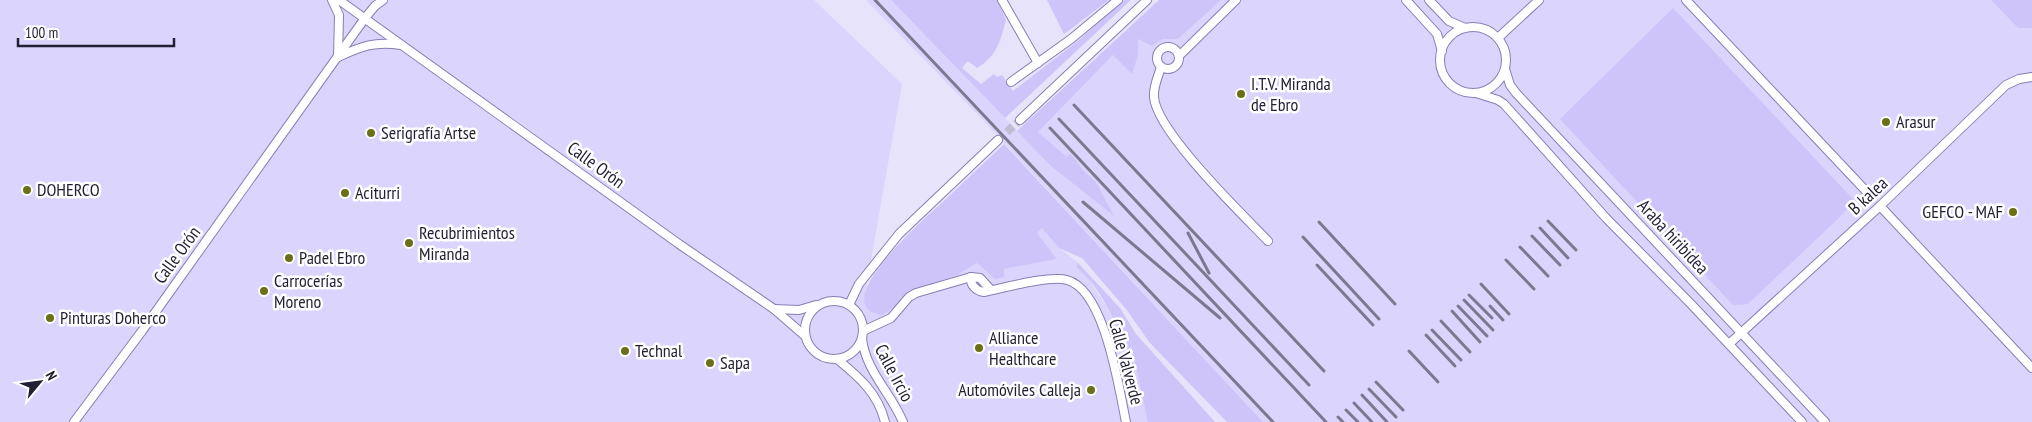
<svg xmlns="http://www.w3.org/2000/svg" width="2032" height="422" viewBox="0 0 2032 422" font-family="'PT Sans Narrow',sans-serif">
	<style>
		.built { fill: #dbd4fc }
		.green { fill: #cec4fa }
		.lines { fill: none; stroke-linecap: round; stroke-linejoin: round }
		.minor-tunnel { stroke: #c0bcd3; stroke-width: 8; stroke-dasharray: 8 4; stroke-linecap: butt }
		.minor-casing { stroke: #887eb4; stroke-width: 10 }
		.minor { stroke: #fff; stroke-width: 8 }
		.rail { stroke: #7c788f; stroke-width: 3 }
		.poi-dot { fill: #6b7016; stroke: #fff; stroke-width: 2 }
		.labels { text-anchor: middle; stroke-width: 5; stroke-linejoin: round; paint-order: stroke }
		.poi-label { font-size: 18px; fill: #231e34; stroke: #fff; text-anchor: start }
		.street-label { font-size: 18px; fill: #231e34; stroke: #fff }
	</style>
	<rect width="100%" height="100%" fill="#e7e3fb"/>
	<!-- built -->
	<g class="built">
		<path d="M0,0H814L902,84L864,300L894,307L905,294L957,275L977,263L1003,269L1057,259L1037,233L1042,228L1059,248L1078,263L1076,267L1086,276L1107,307L1115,326L1123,355L1132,349L1197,422H0Z"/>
		<path d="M866,0H891L1051,166L1113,215L1096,182L1083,170L1070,154L1067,157L1038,132L1113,55H1138V39L1152,46L1163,39H1178L1221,0H1991L2018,28H2032V422H1263L982,119Z"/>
	</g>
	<!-- green -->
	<g class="green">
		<path d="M891,0H997L1006,20C1000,42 997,56 977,68L968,61L962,68L981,84L994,74L997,77L1002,75L1013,91L1079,40L1123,0H1131L1005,118Z"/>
		<path d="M1047,0H1109L1064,34Z"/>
		<path d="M1159,0H1221L1178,39H1163L1152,46L1138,39V55L1132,74L1113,55L1038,132L1067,157L1070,153L1083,170L1096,182L1114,216L1051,166L1017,131Z"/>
		<path d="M1991,0H2032V28H2018Z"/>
		<path d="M1673,8L1854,200L1842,215L1748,304L1733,305L1560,119Z"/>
		<path d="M1004,144L1263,422H1227L1150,343L1126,309L1082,258L1059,248L1042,228L1037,233L1057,259L1004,269V277L995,279L977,263L957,275L905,294L894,307L882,315C822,306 931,213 946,199C965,181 985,162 1004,144Z"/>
		<path d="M1078,263L1120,308L1136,334L1215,422H1148L1132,349L1123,355C1119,323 1101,288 1076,267Z"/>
	</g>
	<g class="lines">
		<!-- minor-tunnel -->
		<path class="minor-tunnel" d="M998,140L1020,120"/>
		<defs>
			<g id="minor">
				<path d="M332,0L339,15L338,57"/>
				<path d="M339,0L679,244L774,309L805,336"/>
				<path d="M1002,0L1038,63"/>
				<path d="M1406,0L1437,34L1442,51"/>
				<path d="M1429,0L1449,21L1465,28"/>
				<path d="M1686,0L1866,191"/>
				<circle cx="1473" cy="60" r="33"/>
				<path d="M1498,38L1539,0"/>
				<circle cx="1168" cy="58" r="11"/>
				<path d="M1179,56L1236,0"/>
				<path d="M338,57C362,46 375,41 401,45"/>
				<path d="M1161,67C1158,77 1153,87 1154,97C1156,131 1242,214 1268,241"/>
				<path d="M1505,69L1510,85L1516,93L1825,422"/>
				<path d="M1011,82L1071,39L1118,0"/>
				<path d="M1476,93L1498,100L1504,104L1606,218L1691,304L1802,422"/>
				<path d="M1020,120L1147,0"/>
				<path d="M1880,206L2032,368"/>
				<path d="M991,290L980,278L971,277C970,285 976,291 984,292C1003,288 1050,275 1067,280C1105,290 1119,389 1126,422"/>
				<circle cx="834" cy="330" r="29"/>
				<path d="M849,305L859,284L899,234L998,140"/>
				<path d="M774,309L799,310L816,305"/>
				<path d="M863,331L891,318L909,297L916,293L971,277"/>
				<path d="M862,338C865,370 891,393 903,422"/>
				<path d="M1729,344L1880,206L2006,85L2019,79L2032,77"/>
				<path d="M837,359C859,377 878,393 885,422"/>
				<path d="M74,422L142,331L365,18L375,6L383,0"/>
			</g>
		</defs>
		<!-- minor casing -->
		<use href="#minor" class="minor-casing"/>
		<!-- minor -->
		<use href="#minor" class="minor"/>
		<!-- rail -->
		<g class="rail">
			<path d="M875,0L1273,422"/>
			<path d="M1074,105L1324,371"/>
			<path d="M1059,119L1309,385"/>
			<path d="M1050,128L1326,422"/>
			<path d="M1083,202L1220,318"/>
			<path d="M1548,221L1576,250"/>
			<path d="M1319,222L1395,304"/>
			<path d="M1540,228L1568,258"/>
			<path d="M1188,233L1209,273"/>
			<path d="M1532,236L1560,265"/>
			<path d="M1303,237L1379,319"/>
			<path d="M1520,247L1548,276"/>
			<path d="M1506,260L1534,289"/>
			<path d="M1317,265L1373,325"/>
			<path d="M1481,284L1509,314"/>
			<path d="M1469,295L1492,318"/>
			<path d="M1464,300L1493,330"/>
			<path d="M1458,306L1487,336"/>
			<path d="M1490,306L1503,320"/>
			<path d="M1452,311L1480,342"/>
			<path d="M1441,321L1470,352"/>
			<path d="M1432,330L1461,360"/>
			<path d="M1426,335L1455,366"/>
			<path d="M1409,351L1438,382"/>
			<path d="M1376,382L1403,410"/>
			<path d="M1369,389L1396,417"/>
			<path d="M1362,395L1387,422"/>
			<path d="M1354,403L1372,422"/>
			<path d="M1346,410L1358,422"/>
			<path d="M1338,417L1343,422"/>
		</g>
	</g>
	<!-- markers -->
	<g class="poi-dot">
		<circle cx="1241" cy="94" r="5"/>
		<circle cx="1886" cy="122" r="5"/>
		<circle cx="371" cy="133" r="5"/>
		<circle cx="27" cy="190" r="5"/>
		<circle cx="345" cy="193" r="5"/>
		<circle cx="2013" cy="212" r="5"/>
		<circle cx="409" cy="243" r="5"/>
		<circle cx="289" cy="258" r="5"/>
		<circle cx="264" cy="291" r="5"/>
		<circle cx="50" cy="318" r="5"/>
		<circle cx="979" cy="348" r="5"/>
		<circle cx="625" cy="351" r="5"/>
		<circle cx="710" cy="363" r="5"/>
		<circle cx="1091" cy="390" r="5"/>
	</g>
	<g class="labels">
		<!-- poi labels -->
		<g class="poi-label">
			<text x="1251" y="90">I.T.V. Miranda<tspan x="1251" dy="21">de Ebro</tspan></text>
			<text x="1896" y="128">Arasur</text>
			<text x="381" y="139">Serigrafía Artse</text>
			<text x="37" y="196">DOHERCO</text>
			<text x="355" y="199">Aciturri</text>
			<text x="2003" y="218" text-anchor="end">GEFCO - MAF</text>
			<text x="419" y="239">Recubrimientos<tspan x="419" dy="21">Miranda</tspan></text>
			<text x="299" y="264">Padel Ebro</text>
			<text x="274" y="287">Carrocerías<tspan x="274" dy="21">Moreno</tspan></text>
			<text x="60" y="324">Pinturas Doherco</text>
			<text x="989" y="344">Alliance<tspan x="989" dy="21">Healthcare</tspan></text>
			<text x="635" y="357">Technal</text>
			<text x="720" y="369">Sapa</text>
			<text x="1081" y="396" text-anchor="end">Automóviles Calleja</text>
		</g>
		<!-- street labels -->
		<g class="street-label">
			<text transform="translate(596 165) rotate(36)" y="6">Calle Orón</text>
			<text transform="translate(1868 196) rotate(-43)" y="6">B kalea</text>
			<text transform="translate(1673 237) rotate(47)" y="6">Araba hiribidea</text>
			<text transform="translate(177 255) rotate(-54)" y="6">Calle Orón</text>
			<text transform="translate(1126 362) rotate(75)" y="6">Calle Valverde</text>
			<text transform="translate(894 373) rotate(62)" y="6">Calle Ircio</text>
		</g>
	</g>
	<!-- north arrow -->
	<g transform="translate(40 382) rotate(61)" stroke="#ffffff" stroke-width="4" paint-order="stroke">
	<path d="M0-4L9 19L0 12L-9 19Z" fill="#231e34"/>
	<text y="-8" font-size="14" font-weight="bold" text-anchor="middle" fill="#231e34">N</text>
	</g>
	<!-- scale -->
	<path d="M18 38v8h156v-8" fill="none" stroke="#231e34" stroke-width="2.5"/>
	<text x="25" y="38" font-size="15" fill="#231e34" stroke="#ffffff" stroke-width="4" paint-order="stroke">100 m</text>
</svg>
